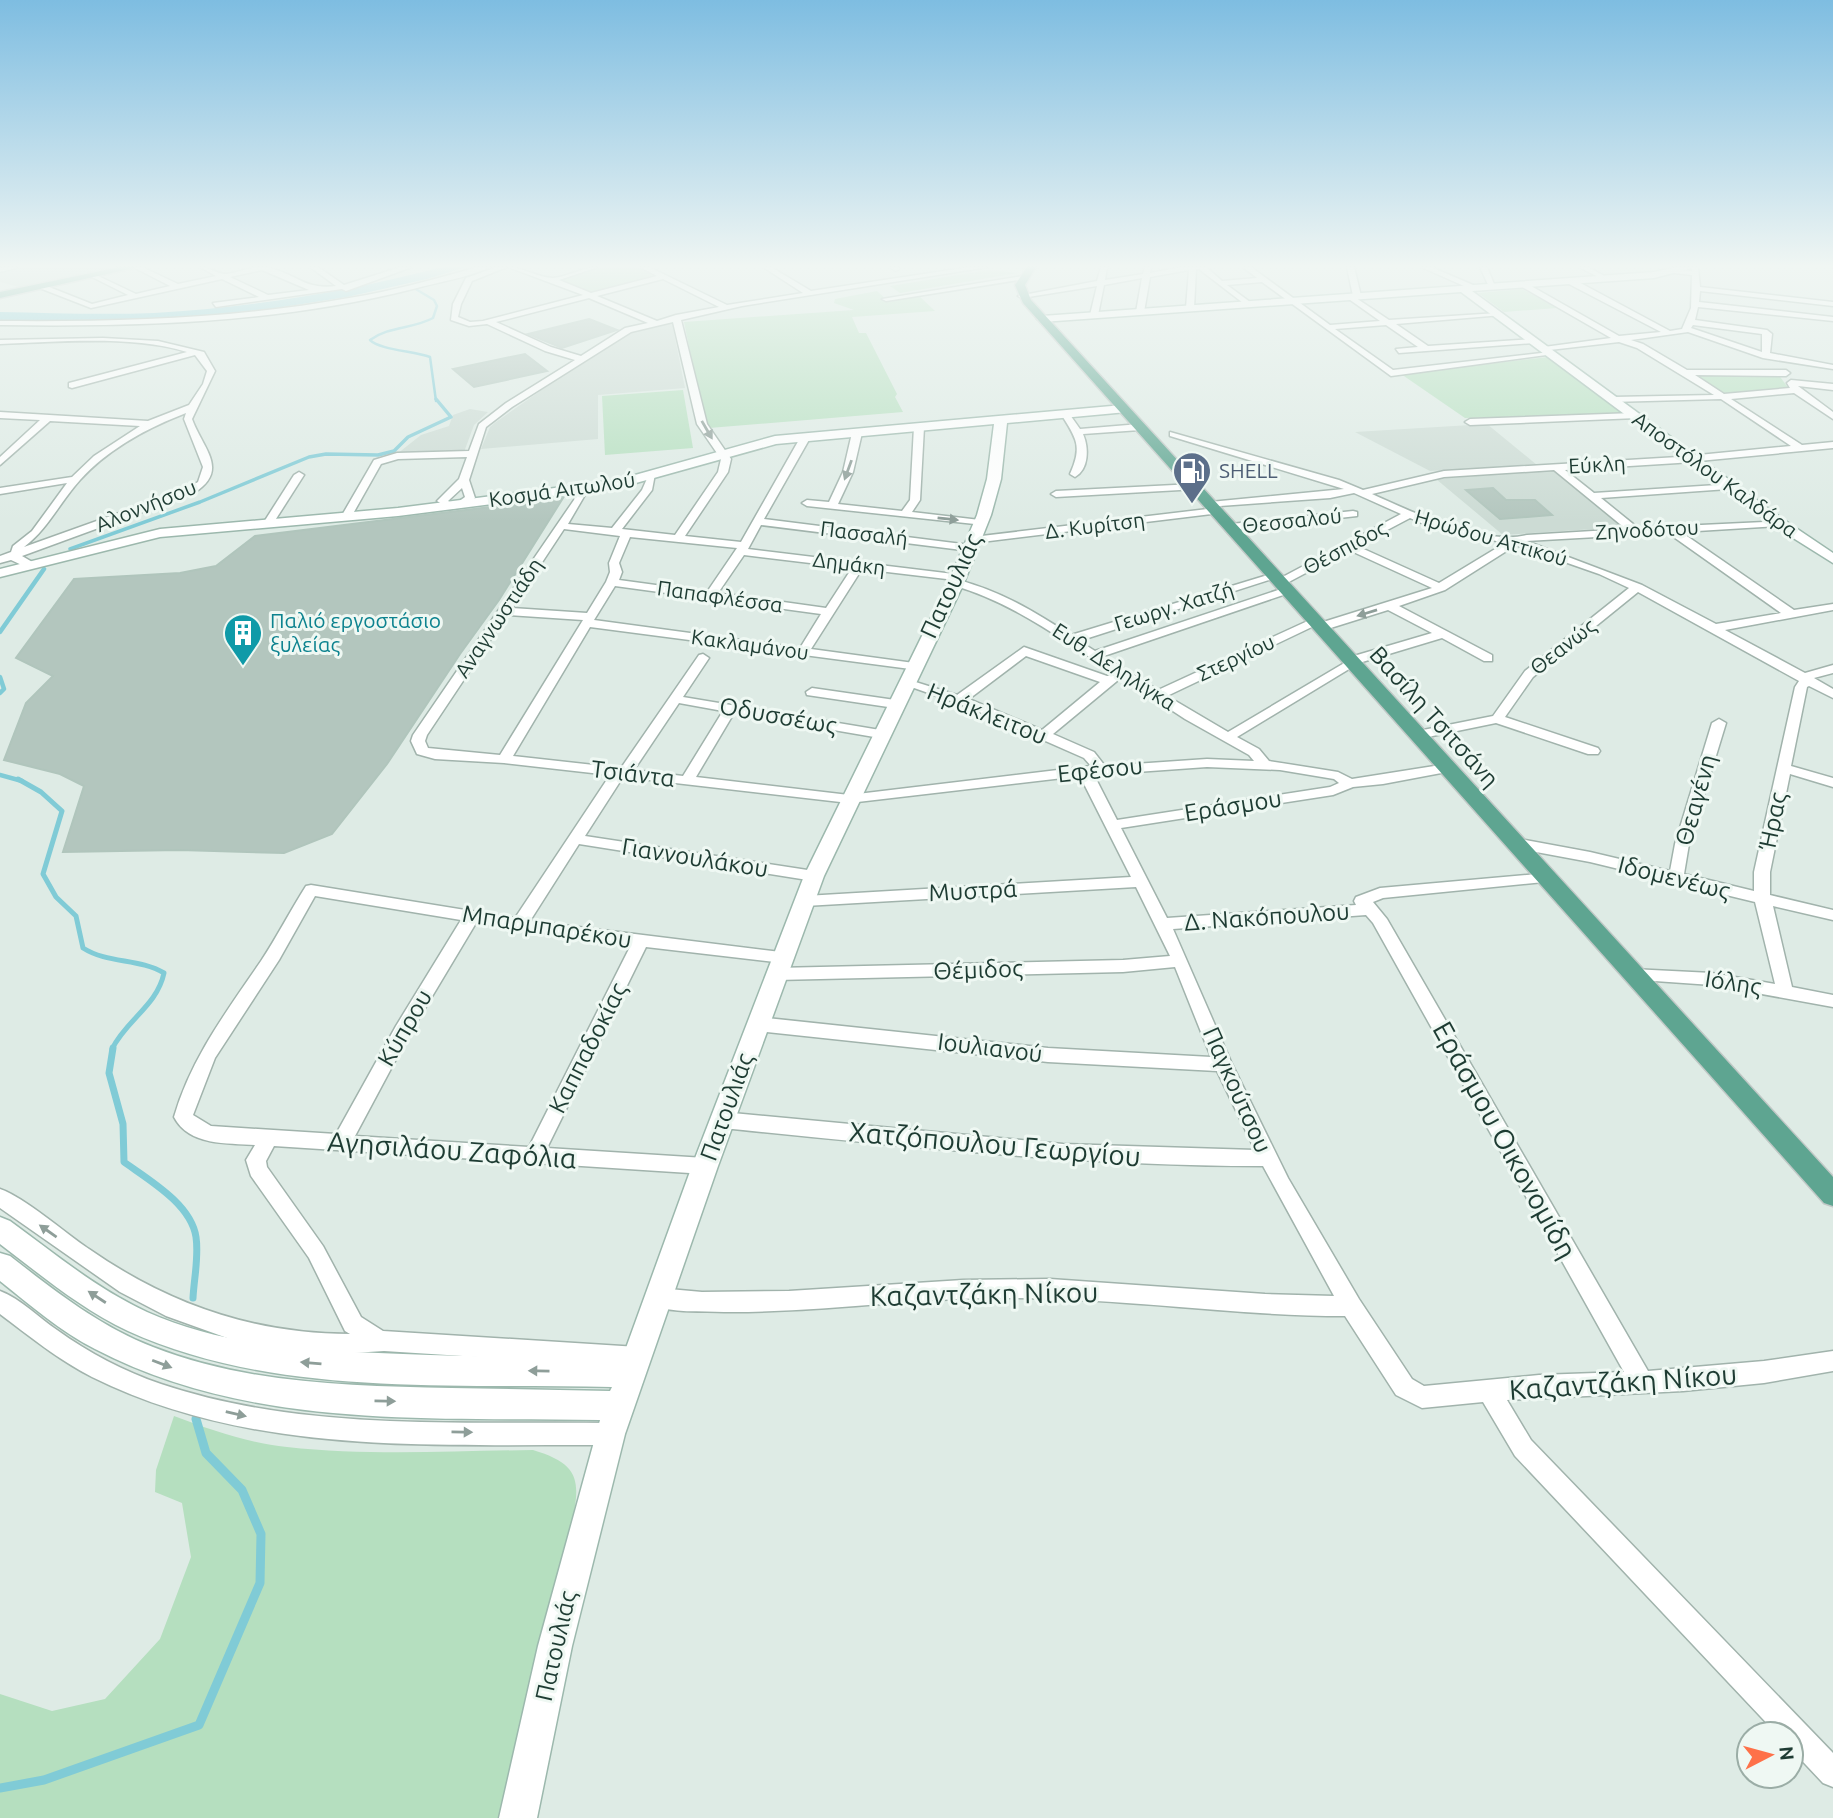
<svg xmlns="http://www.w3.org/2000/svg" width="1833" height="1818" viewBox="0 0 1833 1818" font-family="Ubuntu,sans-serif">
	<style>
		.built { fill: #ccdbd4 }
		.green { fill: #b5dfbf }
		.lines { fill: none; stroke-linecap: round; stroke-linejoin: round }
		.stream-far5 { stroke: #80cbd6; stroke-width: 2.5 }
		.stream-far4 { stroke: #80cbd6; stroke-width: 3.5 }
		.stream-far3 { stroke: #80cbd6; stroke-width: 4.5 }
		.stream-far2 { stroke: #80cbd6; stroke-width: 5 }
		.stream-far1 { stroke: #80cbd6; stroke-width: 7 }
		.stream { stroke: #80cbd6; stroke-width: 9 }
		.river { fill: #80cbd6; fill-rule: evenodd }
		.building { fill: #b3c6be; stroke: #b0c5bc; stroke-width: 2 }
		.street-casing { stroke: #a1b3ac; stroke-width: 3 }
		.secondary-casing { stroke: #9cb8ad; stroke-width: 3 }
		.primary-casing { stroke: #c0c8c6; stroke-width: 3 }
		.street { fill: #fff; fill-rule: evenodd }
		.secondary { fill: #fff; fill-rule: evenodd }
		.primary { fill: #5ea591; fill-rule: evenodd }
		.oneway { fill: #8e9e99 }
		.labels { text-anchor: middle; stroke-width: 6; stroke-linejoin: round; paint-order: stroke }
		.far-street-label { font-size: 21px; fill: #1e3c33; stroke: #eff8f3 }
		.far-service-label { font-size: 21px; fill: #4e5e75; stroke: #eff8f3; text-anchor: start }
		.far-culture-label { font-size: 21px; fill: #0d838f; stroke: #eff8f3; text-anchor: start }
		.street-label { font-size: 24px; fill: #1e3c33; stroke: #eff8f3 }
		.near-street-label { font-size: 28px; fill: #1e3c33; stroke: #eff8f3 }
	</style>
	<rect width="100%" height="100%" fill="#deebe5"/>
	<!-- built -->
	<g class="built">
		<path d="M21,267H124L26,289L0,282V271Z"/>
		<path d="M672,323L685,388L598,395V439L481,449L490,427L496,422L573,368L628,334Z"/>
		<path d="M470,409L488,412L474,425L464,452L397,454L421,435L449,426L453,415Z"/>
		<path d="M1487,424L1537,465L1430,471L1355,432Z"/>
		<path d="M1556,470L1625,527L1503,535L1436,479Z"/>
	</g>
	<!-- green -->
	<g class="green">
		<path d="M602,267H637L657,277L590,293L560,280Z"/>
		<path d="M989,270L1018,273L900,293L890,286Z"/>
		<path d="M1522,289L1557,308L1504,312L1478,293Z"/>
		<path d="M877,291L886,299L917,294L935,311L852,317L859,333H866L897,394L895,397L903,412L709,428L697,386L684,322L854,310L834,303L835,299Z"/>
		<path d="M1548,357L1625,414L1465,418L1401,374Z"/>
		<path d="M1692,373L1778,374L1789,389L1724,395Z"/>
		<path d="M683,390L693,448L605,455L602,396Z"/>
		<path d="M174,1416C211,1430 248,1443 287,1447C368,1456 451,1451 533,1450C583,1465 580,1483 571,1528L501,1818H0V1694L52,1711L105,1699L160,1639L191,1557L182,1503L155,1492L156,1470Z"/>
	</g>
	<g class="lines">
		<!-- stream-far5 -->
		<path class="stream-far5" d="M414,288L434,300L437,306L433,318C413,329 389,326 370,340C380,350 414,351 430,357L436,401"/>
		<!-- stream-far4 -->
		<path class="stream-far4" d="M70,549L200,502L309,457L326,454L378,455L394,451L408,437L451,417L436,399"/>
		<!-- stream-far3 -->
		<g class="stream-far3">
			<path d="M0,632L44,569"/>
			<path d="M0,677L4,689L0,693"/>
			<path d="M0,775L22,781"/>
		</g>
		<!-- stream-far2 -->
		<path class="stream-far2" d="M18,779L41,792L62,811L43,874L56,897L76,916L83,948C108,964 139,958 164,973C157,1006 126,1020 112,1049"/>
		<!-- stream-far1 -->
		<path class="stream-far1" d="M113,1048L109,1073L123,1124L124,1162C149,1180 191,1204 196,1237C199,1257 194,1278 193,1298"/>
		<!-- stream -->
		<path class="stream" d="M0,1788L44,1780L199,1725L260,1583L261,1534L242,1490L206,1453L196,1419"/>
		<!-- river -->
		<path class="river" d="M443,267H466L427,279L347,297L232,315L136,322L0,320V312C51,313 103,315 154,313C252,308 349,291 443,267Z"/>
	</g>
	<!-- building -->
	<g class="building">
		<path d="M589,319L617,330L562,348L528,334Z"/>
		<path d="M525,354L547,371L474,387L453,369Z"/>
		<path d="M1493,488L1506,500H1535L1552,515L1500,519L1466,490Z"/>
		<path d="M563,498L499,600L460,654L387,764L332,834L284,853L180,850L63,852L84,786L60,774L4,760L26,703L53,676L16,658L74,579L180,573L216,566L255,536Z"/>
	</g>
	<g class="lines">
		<defs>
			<g id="street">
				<path d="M17,267L16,268L0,272V268Z"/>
				<path d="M133,267H142L178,284L216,276L200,267C209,267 217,274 226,274C240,273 254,264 269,268C297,274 304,290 336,286L310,267H318L344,285L401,267H412L346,291L342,289L216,307L213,303L259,297L222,279L91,308L37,287L44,285L92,304L128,295L92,277L94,274L136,294L170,286ZM262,270L309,290L268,295L230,277Z"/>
				<path d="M478,267H490C468,278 438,282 413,289C279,323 138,327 0,325V321C117,322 234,319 349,298C393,291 435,279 478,267Z"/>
				<path d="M497,267H507L472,281L461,304L458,317L470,322L483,321L583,295L508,267C523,267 538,278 553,278C568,277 582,267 598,267L559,280L591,293L657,276L640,267H649L727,305L803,293L763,267H771L811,291L970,267H988L742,306L681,320L707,424L731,459L728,472L685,536L741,542L800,438L805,435L810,438L764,519L970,545L975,548L970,551L761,525L748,549L962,575L964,577L958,580C1003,592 1033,611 1071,635L1271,574L1281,576L1079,641L1095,651L1284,588H1292V592L1104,656L1158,690L1312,619H1320V623L1432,588L1349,550L1285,584H1277V580L1401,514L1354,493L1330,498L1206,507V503L1210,502L1344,489L1170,436V432L1339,480L1363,490L1444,471L1678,457L1791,446L1721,399L1610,402L1609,400L1613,397L1714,395L1637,348L1619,342L1541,351L1544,347L1611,338L1517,284L1524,282L1619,336L1661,332L1567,283V279H1573L1670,331L1682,329L1691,308L1692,275L1674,273L1676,270L1692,271V267H1698L1700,287L1833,302V306L1700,291L1699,302L1833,317V321L1698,307L1695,320L1767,330L1772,334L1770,353L1833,365V369L1763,358L1688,332L1631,340L1643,344L1687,370H1786L1790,373L1786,376L1695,375L1724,394L1790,388L1787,383L1791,380L1833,384V390L1798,386L1833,412V419L1794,393L1731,399L1802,445L1833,442V448L1678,463L1565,470L1594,493L1732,484V488L1728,489L1601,498L1638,528L1783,521V525L1779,526L1681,532L1794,610L1833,604V610L1725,630L1805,673L1833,665V673L1814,678L1833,689V698L1809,686L1807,687L1791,766L1833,778V787L1790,774L1770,872V895L1833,910V920L1773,906L1792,987L1833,995V1007L1712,985L1626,979L1624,975L1626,971L1632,969L1712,973L1775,984L1755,902L1590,862L1514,848L1507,843L1514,838L1590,852L1670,871L1675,844L1712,723L1719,719L1726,723L1689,844L1684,874L1754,891V872L1795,687L1799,681L1638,592L1533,677L1505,717L1598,748L1600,751L1598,754H1588L1496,723L1418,739L1411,735L1418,731L1493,716L1525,671L1629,588L1599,574L1516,545L1445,590L1399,606L1492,655V661H1484L1442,638L1359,663L1237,737L1259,749L1269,761L1338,772L1352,779L1447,764L1454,768L1452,771L1383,784L1353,787L1333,795L1121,828L1167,918L1356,905L1354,901L1356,897L1380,888L1549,873L1552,877L1549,881L1544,882L1383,898L1373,902L1387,919L1648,1371L1764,1361L1833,1351V1371L1764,1383L1683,1391L1507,1400L1531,1440L1833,1753V1787L1823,1783L1791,1749V1734H1777L1515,1456L1483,1402L1422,1408L1396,1395L1345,1316C1234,1316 1123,1298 1011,1298C915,1297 820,1313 724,1312C701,1311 672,1313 651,1305L647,1298L651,1291L658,1288L702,1292L789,1291L963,1280L1050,1279L1265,1294L1334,1296L1263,1166C1081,1166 902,1146 722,1128L715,1125L713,1120L715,1115L722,1112L1063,1144L1255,1150L1217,1071L1048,1062L758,1031L752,1029L749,1024L752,1019L758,1017L1048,1048L1211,1057L1175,967L1123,972L776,980L770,978L768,974L770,970L776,968L1123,960L1170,956L1136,887L805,906L797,901L805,896L1131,877L1080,776L849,803L623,777L585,836L814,871L822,876L814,881L579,844L530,921L789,953L791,957L789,961L783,963L646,947L547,1148L705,1158L712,1160L715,1166L712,1172L705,1174L274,1146L266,1161L267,1167L323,1246L361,1317L383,1331L638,1347L646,1350L649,1357L646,1364L638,1367L384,1351L321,1355L291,1352L230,1339L166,1316L120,1292L0,1208V1189C24,1197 65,1233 89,1249C168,1304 253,1334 350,1334L345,1331L309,1258L251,1176L246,1160L255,1145C227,1143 189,1146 174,1117C191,1058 227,1011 261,961C277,937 290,911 306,886L311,885L515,918L610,775L504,763L435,759L417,754L411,741L413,735L574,500L580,486L589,488L568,524L612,528L642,490L649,474H655L652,490L622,529L675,535L718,472L721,459L697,424L673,322L631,332L512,407L486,427L469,480L475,498L463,507L450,509L437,501L459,479L467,457L398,459L381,464L350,519H342L341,517L374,460L397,453L469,451L479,424L506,403L575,360L545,351L487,324L469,326L451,320L453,304L466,278ZM663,279L719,307L676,315L657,321L597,296ZM589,298L648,323L625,328L581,356L551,347L496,322ZM1693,325L1762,334V352L1691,328ZM1554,470L1626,529L1527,535C1483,546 1412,512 1372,494L1444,477ZM462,488L465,497L454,505L448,501ZM1410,518L1426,525L1505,543L1439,583L1357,546ZM564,529L620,536L609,563L610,572L606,582L587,613L512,608ZM1668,533L1781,613L1716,624L1642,585L1526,541ZM630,537L737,548L707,592L619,580L622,572L619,563ZM744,555L852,568L826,608L718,593ZM862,569L955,580L950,583L952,585C1013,602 1064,641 1117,675L1107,676L1024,647L957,695L906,679L900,683L968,707L1084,758L1091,766L849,795L696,777L734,713L880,738L887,734L880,730L683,697L709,658L703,654L699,655L621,768L513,756L590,627L918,670V664L914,663L811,649ZM615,586L821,614L800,648L594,620ZM1388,610L1432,633L1347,658L1346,662L1228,732L1167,696L1316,625L1317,630L1321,631ZM507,615L583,620L500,755L428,748L425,741L427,735ZM1026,656L1100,682L1042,730L969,699ZM1118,675L1185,719L1249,755L1254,761L1207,759L1105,766L1094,752L1053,734L1117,681ZM679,703L723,711L683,776L634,770ZM1207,767L1280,770L1334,779L1339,783L1330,787L1117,820L1094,775ZM315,896L461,920L396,1026L336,1134L211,1126L193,1115L215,1058L279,960ZM1366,915L1373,923L1624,1372L1539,1375L1424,1386L1412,1379L1359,1299L1288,1178L1232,1064L1173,929ZM476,923L631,945L529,1147L355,1136L409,1035Z"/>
				<path d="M889,267H898L899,269L896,271Z"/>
				<path d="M1101,267H1107L1105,280L1143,274L1145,267H1151L1150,273L1183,267H1206L1222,281L1257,278L1243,267H1251L1330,325L1380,321L1346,297L1353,296L1347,267H1354L1361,296L1356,298L1389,320L1498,313L1502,315L1396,324L1428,346L1534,339L1538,341L1534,343L1399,353L1396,349L1418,347L1386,325L1335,329L1393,370L1550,352L1554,354L1391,376L1262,282L1227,285L1250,302L1247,306L1199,269H1196L1194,308L1190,310L1186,308L1189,270L1150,277L1144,312L1140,314L1136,312L1142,278L1104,285L1098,315L1094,317L1090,315L1097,286L1022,298L1018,296L1097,281Z"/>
				<path d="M1421,267H1431L1480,288L1473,290Z"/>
				<path d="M1480,267H1487L1496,289H1490Z"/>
				<path d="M1579,267H1588L1608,278L1602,279Z"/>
				<path d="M1023,276L1025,279L886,301L882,299Z"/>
				<path d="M103,338L158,341L204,352L215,371L192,419C203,449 230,470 194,493L22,556L34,563V567H26L11,560L0,563V556L11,552L13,546L32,531L67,483L0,494V488L72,477L94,456L140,426L50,421L0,465V457L40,420L0,418V412L148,421L189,405L203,384L207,371L195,355L72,388L69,387V383L187,352C132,335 58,342 0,344V340ZM186,413L184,419L203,467L198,482L186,489L24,547C48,529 60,502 80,480C108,449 147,428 186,413Z"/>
				<path d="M1062,412H1068L1080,429L1140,424L1145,427L1140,430L1083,434C1089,448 1089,469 1075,477L1070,474C1083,446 1076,438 1061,414Z"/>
				<path d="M1634,413L1637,414V418L1470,425L1465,422L1470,419Z"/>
				<path d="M919,424L924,427L920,500L912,512L980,520L984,521V525L807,506L802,503L807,500L829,502L843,472L852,433L857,430L862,433L853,472L838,504L902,511L910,500L914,427Z"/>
				<path d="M299,472L304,475L274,522L265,524L264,522L294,475Z"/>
				<path d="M1194,484L1198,485V489L1056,497L1051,494L1056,491Z"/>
				<path d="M1216,508L1221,511L1220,513L973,543L968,540L973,537Z"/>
				<path d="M1353,511L1357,512V516L1231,530L1226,527L1231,524Z"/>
				<path d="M812,688L895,700L901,704L895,708L807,695L806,692Z"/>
				<path d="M0,1291C21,1299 39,1318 57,1330C89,1353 123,1371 161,1384C304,1432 461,1421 610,1423L618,1426L621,1434L618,1442L610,1445C437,1444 252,1457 92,1377C59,1360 29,1336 0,1314Z"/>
			</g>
			<g id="secondary">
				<path d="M1678,267H1696L1654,278L1472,291L1784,520L1833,553V563L1774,526L1461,292L1042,322L1037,319L1042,316L1654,272Z"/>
				<path d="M1123,405L1127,406V412L1007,423L1001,479L991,515L964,583L824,876L718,1166L625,1434L572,1646L537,1818H499L538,1646L600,1420C430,1417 249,1430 95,1349C60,1331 30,1305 0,1281V1253L10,1256C55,1291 99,1326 153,1347C247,1384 351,1386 451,1388C504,1389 557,1390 610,1391L612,1387C454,1383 275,1398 128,1331C81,1309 41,1275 0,1244V1217L10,1221C54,1253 97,1289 147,1312C227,1348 318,1351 403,1354C476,1357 549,1357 622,1359L692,1166L804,876L948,583L977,515L987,479L994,424L776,444L618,488L398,516L160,537L0,577V569L160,529L398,508L617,480L775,436Z"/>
			</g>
			<g id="primary">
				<path d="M120,267H138L0,298V292Z"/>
				<path d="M1027,267H1036L1025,285L1031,300L1833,1177V1206L1824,1203L1023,303L1015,285Z"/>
			</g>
		</defs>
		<!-- street casing -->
		<use href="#street" class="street-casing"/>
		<!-- secondary casing -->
		<use href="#secondary" class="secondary-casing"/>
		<!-- primary casing -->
		<use href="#primary" class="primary-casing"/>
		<!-- street -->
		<use href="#street" class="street"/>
		<!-- secondary -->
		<use href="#secondary" class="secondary"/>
		<!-- primary -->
		<use href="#primary" class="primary"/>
	</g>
	<!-- one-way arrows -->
	<defs><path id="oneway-solid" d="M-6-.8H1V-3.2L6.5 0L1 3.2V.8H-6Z" transform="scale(1.75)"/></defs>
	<g class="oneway">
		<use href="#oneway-solid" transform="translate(707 430) rotate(60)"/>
		<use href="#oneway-solid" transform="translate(848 470) rotate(110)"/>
		<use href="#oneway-solid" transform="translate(948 519) rotate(6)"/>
		<use href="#oneway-solid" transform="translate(1367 613) rotate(163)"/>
		<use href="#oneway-solid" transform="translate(48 1231) rotate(-145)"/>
		<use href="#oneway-solid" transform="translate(97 1297) rotate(-147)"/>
		<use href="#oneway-solid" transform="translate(311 1363) rotate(-175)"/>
		<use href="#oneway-solid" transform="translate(162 1364) rotate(21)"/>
		<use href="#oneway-solid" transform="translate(539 1371) rotate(-179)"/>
		<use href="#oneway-solid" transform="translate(385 1401) rotate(1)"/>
		<use href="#oneway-solid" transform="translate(236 1414) rotate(13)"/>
		<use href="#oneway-solid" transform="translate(462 1432) rotate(1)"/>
	</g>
	<!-- sky -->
	<linearGradient id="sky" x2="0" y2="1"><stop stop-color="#7ebde1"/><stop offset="0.51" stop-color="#f0f6f3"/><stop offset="1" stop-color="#f0f6f3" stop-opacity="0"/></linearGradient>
	<rect width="1833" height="522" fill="url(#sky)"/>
	<!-- icons -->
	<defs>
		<symbol id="fuel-pin" viewBox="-11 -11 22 30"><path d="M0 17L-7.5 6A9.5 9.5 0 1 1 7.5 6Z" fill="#5c6f8a" stroke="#eff8f3"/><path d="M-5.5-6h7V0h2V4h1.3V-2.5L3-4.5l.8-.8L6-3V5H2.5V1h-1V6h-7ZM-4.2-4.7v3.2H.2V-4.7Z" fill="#fff"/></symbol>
		<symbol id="building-pin" viewBox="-11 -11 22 30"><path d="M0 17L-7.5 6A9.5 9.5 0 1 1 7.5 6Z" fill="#0f9aa8" stroke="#eff8f3"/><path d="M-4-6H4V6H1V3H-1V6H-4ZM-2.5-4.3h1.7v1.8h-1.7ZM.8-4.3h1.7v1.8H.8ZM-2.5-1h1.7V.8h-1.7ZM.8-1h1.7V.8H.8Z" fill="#fff"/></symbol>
	</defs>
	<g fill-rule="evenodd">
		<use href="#fuel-pin" x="1170" y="449" width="44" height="60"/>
		<use href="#building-pin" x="221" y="611" width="44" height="60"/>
	</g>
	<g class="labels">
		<!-- far-street labels -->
		<g class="far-street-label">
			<text transform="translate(1597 465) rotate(-3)" y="7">Εύκλη</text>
			<text transform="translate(1715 475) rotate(36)" y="7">Αποστόλου Καλδάρα</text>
			<text transform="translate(562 490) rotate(-8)" y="7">Κοσμά Αιτωλού</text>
			<text transform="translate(146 506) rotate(-22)" y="7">Αλοννήσου</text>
			<text transform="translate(1292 521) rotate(-6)" y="7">Θεσσαλού</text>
			<text transform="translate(1095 526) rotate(-7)" y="7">Δ. Κυρίτση</text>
			<text transform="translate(1647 530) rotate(-3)" y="7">Ζηνοδότου</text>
			<text transform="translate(864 534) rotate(7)" y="7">Πασσαλή</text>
			<text transform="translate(1491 538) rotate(16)" y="7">Ηρώδου Αττικού</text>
			<text transform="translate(1345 548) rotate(-28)" y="7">Θέσπιδος</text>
			<text transform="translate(849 564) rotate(7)" y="7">Δημάκη</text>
			<text transform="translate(720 597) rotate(8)" y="7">Παπαφλέσσα</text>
			<text transform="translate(1174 607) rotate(-17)" y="7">Γεωργ. Χατζή</text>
			<text transform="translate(499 618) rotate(-56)" y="7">Αναγνωστιάδη</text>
			<text transform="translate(750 645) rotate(8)" y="7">Κακλαμάνου</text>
			<text transform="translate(1563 647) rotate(-38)" y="7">Θεανώς</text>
			<text transform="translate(1236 658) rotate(-25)" y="7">Στεργίου</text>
			<text transform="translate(1114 667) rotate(33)" y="7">Ευθ. Δεληλίγκα</text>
		</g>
		<!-- far-service labels -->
		<g class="far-service-label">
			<text x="1219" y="478">SHELL</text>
		</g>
		<!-- far-culture labels -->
		<g class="far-culture-label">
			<text x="270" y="628">Παλιό εργοστάσιο<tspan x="270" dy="24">ξυλείας</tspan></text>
		</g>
		<!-- street labels -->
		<g class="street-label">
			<text transform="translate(951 586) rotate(-65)" y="8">Πατουλιάς</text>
			<text transform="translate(987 714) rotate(22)" y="8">Ηράκλειτου</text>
			<text transform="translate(778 716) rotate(10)" y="8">Οδυσσέως</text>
			<text transform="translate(1434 717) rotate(48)" y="8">Βασίλη Τσιτσάνη</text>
			<text transform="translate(1100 770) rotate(-6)" y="8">Εφέσου</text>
			<text transform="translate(633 774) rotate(7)" y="8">Τσιάντα</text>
			<text transform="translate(1696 800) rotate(-74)" y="8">Θεαγένη</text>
			<text transform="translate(1233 806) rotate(-9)" y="8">Εράσμου</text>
			<text transform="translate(1773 821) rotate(-78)" y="8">Ήρας</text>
			<text transform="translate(695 858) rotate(9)" y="8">Γιαννουλάκου</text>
			<text transform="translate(1674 878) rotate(14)" y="8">Ιδομενέως</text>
			<text transform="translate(973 891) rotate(-3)" y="8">Μυστρά</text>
			<text transform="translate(1267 917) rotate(-4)" y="8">Δ. Νακόπουλου</text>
			<text transform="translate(547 927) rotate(9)" y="8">Μπαρμπαρέκου</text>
			<text transform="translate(978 970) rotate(-2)" y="8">Θέμιδος</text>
			<text transform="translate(1733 983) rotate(9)" y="8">Ιόλης</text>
			<text transform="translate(405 1028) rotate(-60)" y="8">Κύπρου</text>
			<text transform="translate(588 1048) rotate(-63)" y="8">Καππαδοκίας</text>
			<text transform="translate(990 1048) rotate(7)" y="8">Ιουλιανού</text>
			<text transform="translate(1237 1090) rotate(66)" y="8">Παγκούτσου</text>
			<text transform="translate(727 1107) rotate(-70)" y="8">Πατουλιάς</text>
			<text transform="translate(556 1646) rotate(-77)" y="8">Πατουλιάς</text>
		</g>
		<!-- near-street labels -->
		<g class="near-street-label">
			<text transform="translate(1505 1140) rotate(61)" y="10">Εράσμου Οικονομίδη</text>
			<text transform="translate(995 1144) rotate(5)" y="10">Χατζόπουλου Γεωργίου</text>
			<text transform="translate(452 1150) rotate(4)" y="10">Αγησιλάου Ζαφόλια</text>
			<text transform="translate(984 1294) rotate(-1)" y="10">Καζαντζάκη Νίκου</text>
			<text transform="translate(1623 1382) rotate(-4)" y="10">Καζαντζάκη Νίκου</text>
		</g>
	</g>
	<!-- north arrow -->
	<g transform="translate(1770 1755) rotate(84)"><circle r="33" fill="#eff8f3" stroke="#9bada6" stroke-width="2"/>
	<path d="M0-5L12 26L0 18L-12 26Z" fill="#fe7149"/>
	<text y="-10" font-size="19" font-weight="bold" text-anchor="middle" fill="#1e3c33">N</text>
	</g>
</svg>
